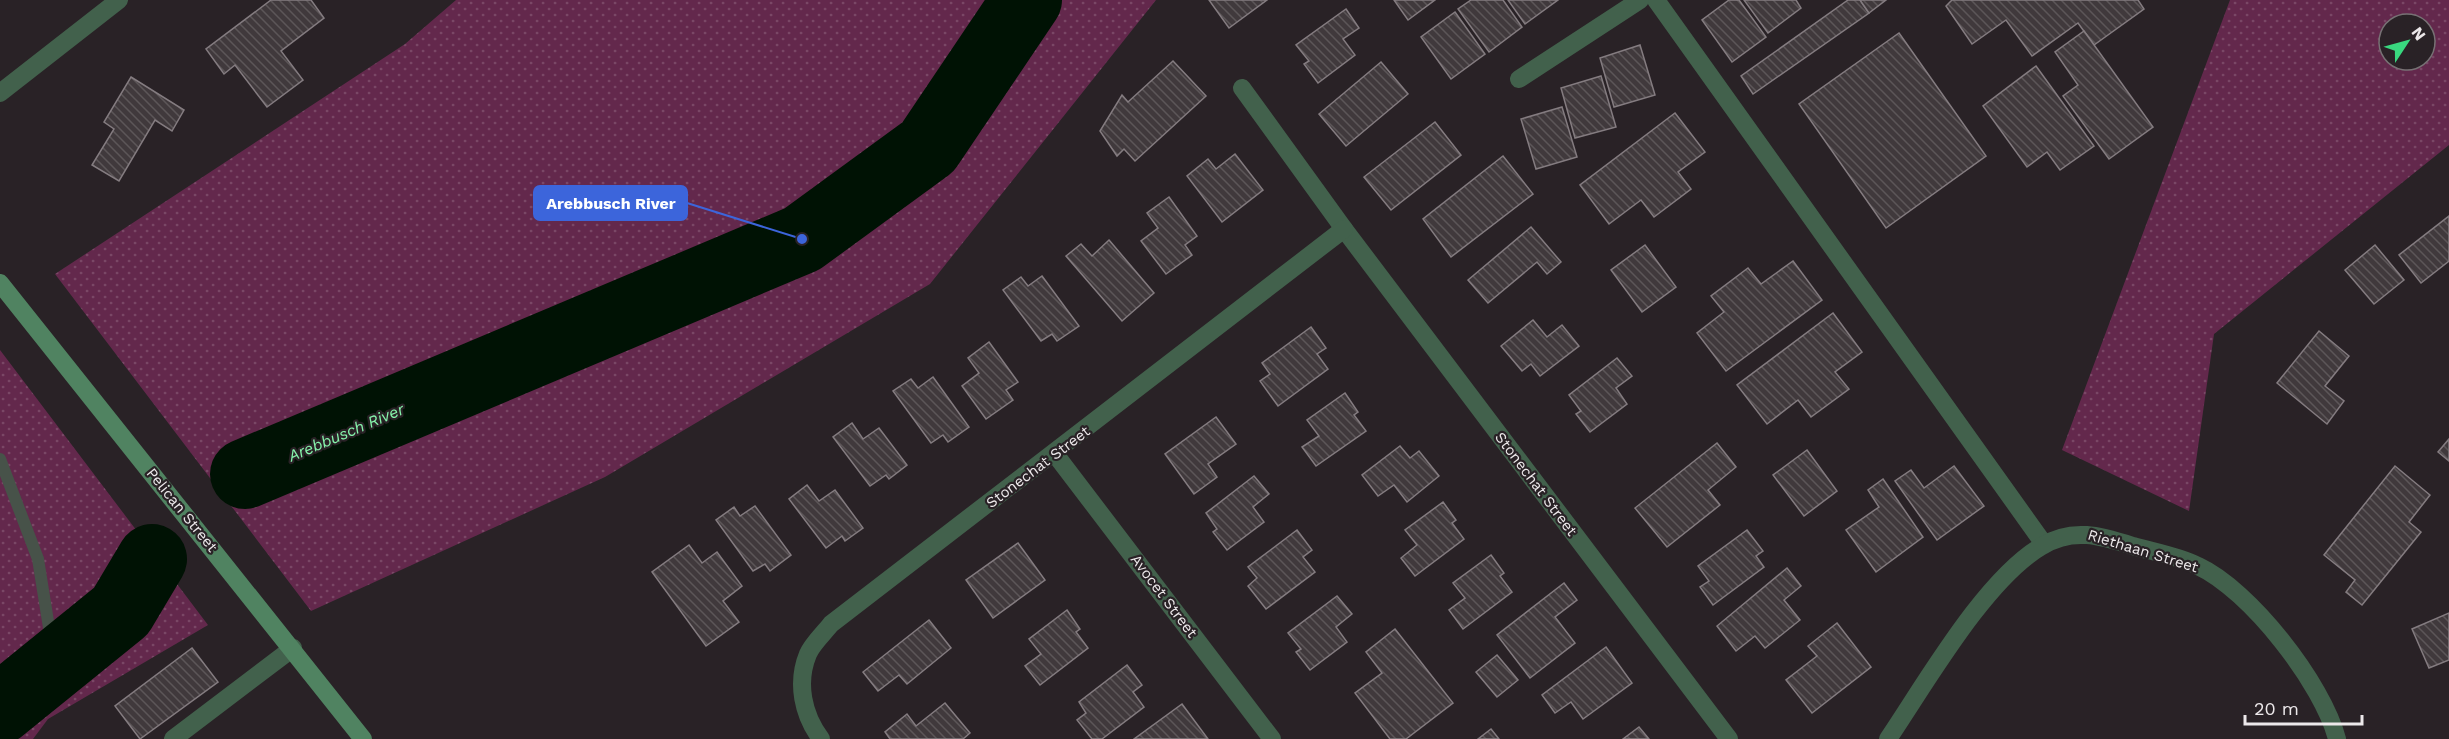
<svg xmlns="http://www.w3.org/2000/svg" width="2449" height="739" viewBox="0 0 2449 739" font-family="'Work Sans',sans-serif">
	<style>
		.grass { fill: url(#grass-dots); fill-rule: evenodd }
		.lines { fill: none; stroke-linecap: round; stroke-linejoin: round }
		.stream { stroke: #475249; stroke-width: 12 }
		.river { stroke: #001204; stroke-width: 70 }
		.building { fill: url(#building-back-hatch); stroke: #847c80; stroke-width: 1.5 }
		.lane { stroke: #42614c; stroke-width: 18 }
		.street { stroke: #42614c; stroke-width: 18 }
		.secondary { stroke: #508361; stroke-width: 18 }
		.labels { text-anchor: middle; stroke-width: 4.5; stroke-linejoin: round; paint-order: stroke }
		.street-label { font-size: 15px; fill: #ece8ea; stroke: #292226 }
		.water-label { font-size: 16px; font-style: italic; fill: #87f4ac; stroke: #292226 }
		.leader { fill: none; stroke: #3c65db; stroke-width: 2 }
		.callout-dot { fill: #3c65db; stroke: #292226; stroke-width: 2 }
		.callout { fill: #3c65db; stroke: #3c65db; stroke-width: 2 }
		.callout-label { font-size: 16px; text-anchor: middle; font-weight: bold; fill: #fff }
	</style>
	<defs>
		<pattern id="grass-dots" width="8" height="8" patternUnits="userSpaceOnUse" patternTransform="scale(1.5)"><rect width="8" height="8" fill="#63284c"/><path d="M2 2h.1M6 6h.1" fill="none" stroke="#7a4766" stroke-width="1.8" stroke-linecap="round"/></pattern>
		<pattern id="building-back-hatch" width="6" height="6" patternUnits="userSpaceOnUse" patternTransform="scale(1.5)"><rect width="6" height="6" fill="#40393c"/><path d="M-1 5l2 2M0 0l6 6M5-1l2 2" fill="none" stroke="#5c5658"/></pattern>
	</defs>
	<rect width="100%" height="100%" fill="#292226"/>
	<!-- grass -->
	<g class="grass">
		<path d="M456,0H1156L930,284L605,477L311,611L55,274L405,44Z"/>
		<path d="M2230,0H2449V145L2214,334L2189,511L2062,450ZM2389,24H2425V60H2389Z"/>
		<path d="M0,350L208,625L48,719L33,739H0Z"/>
	</g>
	<g class="lines">
		<!-- stream -->
		<path class="stream" d="M0,459L38,559L55,665"/>
		<!-- river -->
		<g class="river">
			<path d="M245,474L802,239L928,147L1027,0"/>
			<path d="M0,709L121,611L152,559"/>
		</g>
	</g>
	<!-- building -->
	<g class="building">
		<path d="M271,0H311L324,18L281,51L303,80L267,107L235,65L224,74L206,49Z"/>
		<path d="M1209,0H1267L1229,28Z"/>
		<path d="M1394,0H1435L1408,20Z"/>
		<path d="M1471,0H1503L1522,27L1489,52L1458,9Z"/>
		<path d="M1508,0H1558L1525,24Z"/>
		<path d="M1729,0H1739L1766,37L1732,62L1702,20Z"/>
		<path d="M1744,0H1796L1801,8L1768,33Z"/>
		<path d="M1848,0H1860L1869,13L1753,94L1741,76Z"/>
		<path d="M1860,0H1886L1869,13Z"/>
		<path d="M1952,0H2138L2144,9L2094,45L2078,23L2032,56L2006,20L1972,44L1946,6Z"/>
		<path d="M1346,9L1359,28L1343,39L1355,55L1318,83L1304,64L1309,61L1296,45Z"/>
		<path d="M1455,12L1485,54L1451,79L1421,37Z"/>
		<path d="M2084,31L2153,127L2109,159L2063,96L2078,85L2055,52Z"/>
		<path d="M1899,33L1986,156L1886,228L1799,104Z"/>
		<path d="M1640,45L1655,95L1614,107L1600,58Z"/>
		<path d="M1173,61L1206,96L1135,161L1124,149L1117,156L1100,131L1122,95L1128,102Z"/>
		<path d="M1381,62L1408,94L1346,146L1319,114Z"/>
		<path d="M2036,66L2094,146L2060,170L2047,152L2027,167L1983,106Z"/>
		<path d="M1601,76L1616,127L1575,138L1561,88Z"/>
		<path d="M131,77L184,110L172,131L155,120L119,181L92,165L114,129L104,122Z"/>
		<path d="M1562,107L1577,157L1536,169L1521,119Z"/>
		<path d="M1675,113L1705,152L1678,172L1691,189L1654,217L1641,200L1609,224L1580,185Z"/>
		<path d="M1435,122L1461,155L1391,210L1364,177Z"/>
		<path d="M1235,154L1263,190L1222,222L1187,176L1208,159L1216,169Z"/>
		<path d="M1503,156L1533,194L1451,257L1423,219Z"/>
		<path d="M1169,197L1197,236L1185,245L1192,255L1166,274L1141,241L1158,228L1147,213Z"/>
		<path d="M2449,216V261L2421,283L2399,255Z"/>
		<path d="M1531,227L1561,262L1547,274L1537,262L1488,303L1468,280Z"/>
		<path d="M1109,240L1154,293L1122,321L1066,256L1081,244L1092,256Z"/>
		<path d="M1645,245L1676,287L1642,312L1611,270Z"/>
		<path d="M2375,245L2404,280L2374,304L2345,270Z"/>
		<path d="M1793,261L1822,300L1726,371L1697,333L1724,312L1711,296L1748,268L1761,284Z"/>
		<path d="M1042,276L1079,326L1057,341L1052,334L1041,341L1003,290L1021,277L1028,286Z"/>
		<path d="M1833,313L1862,352L1835,372L1849,389L1811,417L1798,400L1767,424L1737,385Z"/>
		<path d="M1533,320L1547,337L1562,325L1579,346L1540,376L1531,364L1522,371L1501,346Z"/>
		<path d="M1311,327L1326,348L1317,354L1328,369L1278,406L1260,381L1270,374L1262,363Z"/>
		<path d="M2319,331L2349,356L2325,386L2344,401L2327,424L2277,383Z"/>
		<path d="M989,342L1018,382L1006,390L1013,400L986,419L962,386L979,373L968,358Z"/>
		<path d="M1617,358L1632,376L1616,388L1627,404L1590,432L1576,414L1581,411L1569,395Z"/>
		<path d="M933,377L969,427L948,442L943,435L931,443L893,391L911,379L918,388Z"/>
		<path d="M1345,393L1358,412L1354,415L1366,431L1316,466L1302,447L1319,436L1307,420Z"/>
		<path d="M1216,417L1236,444L1208,464L1217,477L1194,494L1165,454Z"/>
		<path d="M852,423L863,439L879,428L907,465L889,479L886,475L870,486L833,437Z"/>
		<path d="M2449,439V461L2438,452Z"/>
		<path d="M1717,443L1736,467L1708,490L1720,505L1667,547L1635,508Z"/>
		<path d="M1400,446L1410,458L1419,451L1439,476L1407,502L1394,485L1378,496L1362,475Z"/>
		<path d="M1807,450L1837,491L1804,516L1773,475Z"/>
		<path d="M1954,466L1984,506L1937,540L1895,481L1911,470L1924,488Z"/>
		<path d="M2395,466L2430,495L2409,522L2421,532L2362,605L2346,592L2355,580L2324,555Z"/>
		<path d="M1254,476L1269,494L1253,507L1264,522L1227,550L1213,532L1217,529L1206,513Z"/>
		<path d="M1883,479L1923,537L1876,572L1846,530L1879,507L1868,490Z"/>
		<path d="M807,485L819,501L835,490L863,528L845,541L842,536L826,548L789,499Z"/>
		<path d="M1443,502L1456,520L1452,523L1464,539L1415,576L1401,558L1417,545L1405,530Z"/>
		<path d="M755,506L791,555L770,571L765,564L753,571L716,520L734,507L740,516Z"/>
		<path d="M1297,530L1312,550L1303,557L1315,572L1266,609L1248,586L1257,578L1248,567Z"/>
		<path d="M1747,530L1763,551L1756,556L1764,567L1713,605L1700,587L1709,581L1698,566Z"/>
		<path d="M1018,543L1045,580L993,618L966,580Z"/>
		<path d="M689,545L702,563L717,552L742,586L723,601L739,622L706,646L652,572Z"/>
		<path d="M1491,555L1504,573L1500,576L1512,592L1463,629L1449,610L1465,598L1453,583Z"/>
		<path d="M1787,568L1801,586L1784,600L1800,620L1765,648L1755,636L1736,651L1717,626Z"/>
		<path d="M1564,583L1577,600L1555,617L1575,643L1530,678L1497,635Z"/>
		<path d="M1337,596L1352,614L1336,627L1347,642L1310,670L1296,652L1301,649L1288,633Z"/>
		<path d="M1067,610L1080,629L1076,632L1088,648L1040,685L1025,666L1041,654L1029,639Z"/>
		<path d="M2449,613V660L2429,668L2412,629Z"/>
		<path d="M929,620L951,648L907,684L899,675L878,691L863,672Z"/>
		<path d="M1837,623L1871,667L1812,713L1786,680L1817,656L1808,646Z"/>
		<path d="M1395,629L1453,703L1406,739H1390L1355,693L1382,673L1366,652Z"/>
		<path d="M1606,647L1632,683L1583,719L1571,702L1555,713L1542,695Z"/>
		<path d="M192,648L218,682L140,739L115,706Z"/>
		<path d="M1497,655L1518,680L1497,697L1476,672Z"/>
		<path d="M1127,665L1142,685L1133,692L1144,707L1102,739H1092L1077,720L1086,713L1079,702Z"/>
		<path d="M945,703L970,733L963,739H890L885,732L907,714L916,726Z"/>
		<path d="M1182,704L1208,739H1134Z"/>
		<path d="M1639,727L1649,739H1623Z"/>
		<path d="M1491,729L1499,739H1478Z"/>
	</g>
	<g class="lines">
		<!-- lane -->
		<path class="lane" d="M173,739L293,648"/>
		<!-- street -->
		<g class="street">
			<path d="M1656,0L2044,544"/>
			<path d="M1519,79L1640,0"/>
			<path d="M1242,88L1344,229L1729,739"/>
			<path d="M0,93L119,0"/>
			<path d="M1055,454L1272,739"/>
			<path d="M821,739C803,715 796,683 808,654C812,644 824,633 831,624L1344,229"/>
			<path d="M1888,739C1926,683 1985,579 2042,546C2073,527 2101,536 2133,546C2154,552 2178,556 2198,566C2250,590 2323,684 2337,739"/>
		</g>
		<!-- secondary -->
		<path class="secondary" d="M0,283L363,739"/>
	</g>
	<g class="labels">
		<!-- street labels -->
		<g class="street-label">
			<text transform="translate(1038 467) rotate(-37)" y="5">Stonechat Street</text>
			<text transform="translate(1536 484) rotate(53)" y="5">Stonechat Street</text>
			<text transform="translate(182 510) rotate(51)" y="5">Pelican Street</text>
			<text transform="translate(2143 551) rotate(17)" y="5">Riethaan Street</text>
			<text transform="translate(1164 596) rotate(53)" y="5">Avocet Street</text>
		</g>
		<!-- water labels -->
		<g class="water-label">
			<text transform="translate(346 432) rotate(-23)" y="6">Arebbusch River</text>
		</g>
	</g>
	<!-- callouts -->
	<path class="leader" d="M802 239L687 203"/>
	<circle class="callout-dot" cx="802" cy="239" r="6"/>
	<rect class="callout" x="534" y="186" width="153" height="34" rx="6"/>
	<g class="callout-label">
		<text x="611" y="209">Arebbusch River</text>
	</g>
	<!-- north arrow -->
	<g transform="translate(2407 42) rotate(54)"><circle r="28" fill="#292226" stroke="#777174" stroke-width="1.5"/>
	<path d="M0-4.5L10 22L0 15L-10 22Z" fill="#39d87f"/>
	<text y="-9" font-size="16" font-weight="bold" text-anchor="middle" fill="#ece8ea">N</text>
	</g>
	<!-- scale -->
	<path d="M2245 715v9h117v-9" fill="none" stroke="#ece8ea" stroke-width="3"/>
	<text x="2254" y="715" font-size="18" fill="#ece8ea" stroke="#292226" stroke-width="4.5" paint-order="stroke">20 m</text>
</svg>
